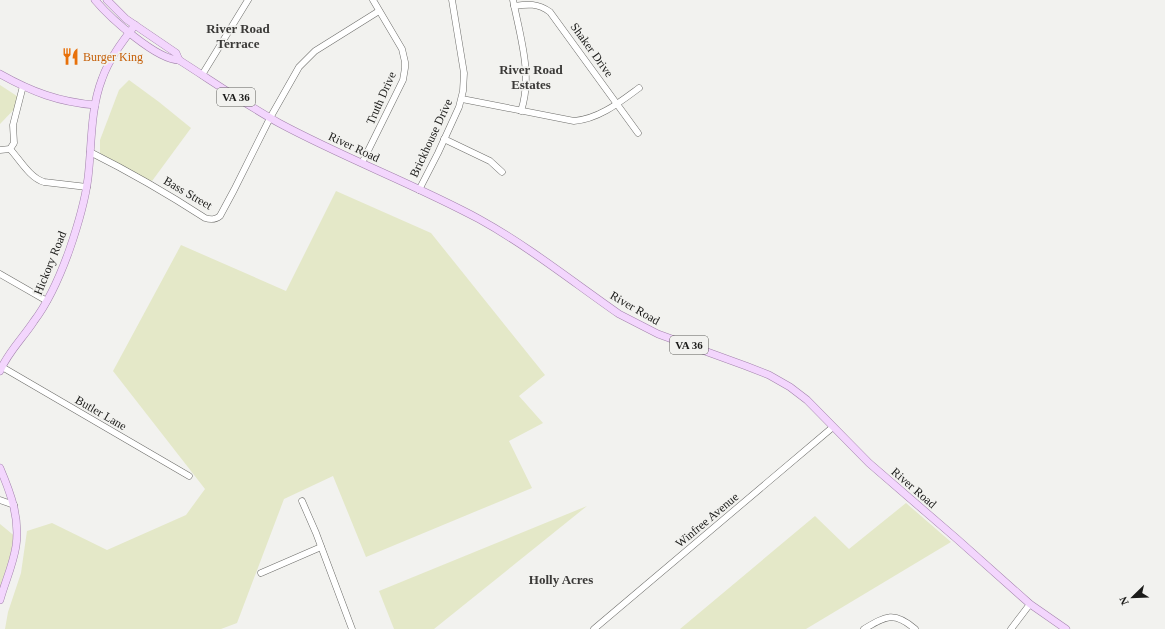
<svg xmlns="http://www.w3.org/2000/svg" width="1165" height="629" viewBox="0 0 1165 629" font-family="'Times New Roman',serif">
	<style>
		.green { fill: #e4e8c8 }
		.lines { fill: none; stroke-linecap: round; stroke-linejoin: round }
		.minor-casing { stroke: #6c6c69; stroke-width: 7 }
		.major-casing { stroke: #a282ac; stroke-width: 8 }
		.minor { stroke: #fff; stroke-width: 6 }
		.major { stroke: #f3d6fd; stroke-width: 7 }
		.labels { text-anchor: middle; stroke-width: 3.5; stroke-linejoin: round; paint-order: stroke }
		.shield { fill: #f2f2ef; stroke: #5c5c59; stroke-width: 1 }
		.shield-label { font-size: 11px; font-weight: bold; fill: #1b1b19 }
		.street-label { font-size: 12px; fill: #1b1b19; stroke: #f2f2ef }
		.food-label { font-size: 12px; fill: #c56008; stroke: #f2f2ef; text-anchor: start }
		.neighbourhood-label { font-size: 13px; font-weight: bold; fill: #3b3a38; stroke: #f2f2ef }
	</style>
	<rect width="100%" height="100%" fill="#f2f2ef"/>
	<!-- green -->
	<g class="green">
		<path d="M129,80L159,102L191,128L152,181L120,170L100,153V140L119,90Z"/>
		<path d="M0,85L23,100L0,124Z"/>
		<path d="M336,191L431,233L545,375L519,396L543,423L509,441L532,488L366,557L333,476L284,499L237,623L221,629H5L8,612L21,573L27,531L52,523L107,550L186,515L205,489L113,371L181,245L286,291Z"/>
		<path d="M906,503L951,542L806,629H680L815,516L849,549Z"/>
		<path d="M587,506L434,629H394L379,591Z"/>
		<path d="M0,524L17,538L0,600Z"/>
	</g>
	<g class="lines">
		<defs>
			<g id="minor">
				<path d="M513,0C520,36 533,75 521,111"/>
				<path d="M514,6C528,4 538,3 550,12L638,133"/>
				<path d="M202,75L248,0"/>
				<path d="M23,86L13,125L14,143L10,149C20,160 30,178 44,182L87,187"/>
				<path d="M462,99L574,121C599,119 620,102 639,88"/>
				<path d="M444,139L490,161L502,172"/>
				<path d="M0,150L10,149"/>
				<path d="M90,152C130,172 168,194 205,218C211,220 215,220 220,216L234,190L270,118L299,67L315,51L379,11"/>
				<path d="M362,163L403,80L405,68V62L402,49L373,0"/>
				<path d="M419,190L438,153L459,107L463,91L464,73L452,0"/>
				<path d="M0,274L47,301"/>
				<path d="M2,367L189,476"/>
				<path d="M0,500L14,505"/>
				<path d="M302,501L316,533L352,629"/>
				<path d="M261,573L321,547"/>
				<path d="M594,629L833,427"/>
				<path d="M864,629C886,616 894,611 915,629"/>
				<path d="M1011,629L1030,604"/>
			</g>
			<g id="major">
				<path d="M95,0C110,18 157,60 179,60C212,81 245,104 279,123C344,158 414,184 479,219C528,246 573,282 619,314L658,334L746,366L769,375L790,387L807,400L869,463L957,539L1030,604L1066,629"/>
				<path d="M107,0L126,19L176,53L179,60"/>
				<path d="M0,74C32,92 59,102 95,105"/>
				<path d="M0,371C8,352 23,338 34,321C50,300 60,276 69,251C77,228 85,202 88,178C92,145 90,110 102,79C109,59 122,42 135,25"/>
				<path d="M0,468C11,494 20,518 16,546C13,565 5,582 0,600"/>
			</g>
		</defs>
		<!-- minor casing -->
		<use href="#minor" class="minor-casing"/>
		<!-- major casing -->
		<use href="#major" class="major-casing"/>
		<!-- minor -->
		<use href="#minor" class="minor"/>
		<!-- major -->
		<use href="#major" class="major"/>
	</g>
	<!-- icons -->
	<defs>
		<symbol id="restaurant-bare" viewBox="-9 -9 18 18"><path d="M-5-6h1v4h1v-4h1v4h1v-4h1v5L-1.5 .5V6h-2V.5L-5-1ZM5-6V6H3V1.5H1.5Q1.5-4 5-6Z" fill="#e8710a" stroke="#f2f2ef" stroke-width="2.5" paint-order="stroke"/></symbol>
	</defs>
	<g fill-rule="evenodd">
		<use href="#restaurant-bare" x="58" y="44" width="25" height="25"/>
	</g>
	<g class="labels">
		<!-- shield labels -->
		<g class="shield">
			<rect x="217" y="88" width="38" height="18" rx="3"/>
			<rect x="670" y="336" width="38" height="18" rx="3"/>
		</g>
		<g class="shield-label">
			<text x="236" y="101">VA 36</text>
			<text x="689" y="349">VA 36</text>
		</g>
		<!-- street labels -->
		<g class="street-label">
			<text transform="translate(592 50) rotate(54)" y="4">Shaker Drive</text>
			<text transform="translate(381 98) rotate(-66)" y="4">Truth Drive</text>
			<text transform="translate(431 138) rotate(-65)" y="4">Brickhouse Drive</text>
			<text transform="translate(354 147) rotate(25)" y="4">River Road</text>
			<text transform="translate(188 193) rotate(30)" y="4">Bass Street</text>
			<text transform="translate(50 263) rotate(-68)" y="4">Hickory Road</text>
			<text transform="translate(635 308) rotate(30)" y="4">River Road</text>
			<text transform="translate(101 413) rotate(30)" y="4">Butler Lane</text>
			<text transform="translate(914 488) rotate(41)" y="4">River Road</text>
			<text transform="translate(707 520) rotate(-40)" y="4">Winfree Avenue</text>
		</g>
		<!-- food labels -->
		<g class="food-label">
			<text x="83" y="61">Burger King</text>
		</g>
		<!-- neighbourhood labels -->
		<g class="neighbourhood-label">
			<text x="238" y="33">River Road<tspan x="238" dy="15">Terrace</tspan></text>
			<text x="531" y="74">River Road<tspan x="531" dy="15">Estates</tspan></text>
			<text x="561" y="584">Holly Acres</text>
		</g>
	</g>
	<!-- north arrow -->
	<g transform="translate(1133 597) rotate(247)" stroke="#f2f2ef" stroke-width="3" paint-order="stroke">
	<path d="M0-3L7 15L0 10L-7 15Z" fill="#1b1b19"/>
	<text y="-6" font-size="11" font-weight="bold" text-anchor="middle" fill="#1b1b19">N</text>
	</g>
</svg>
